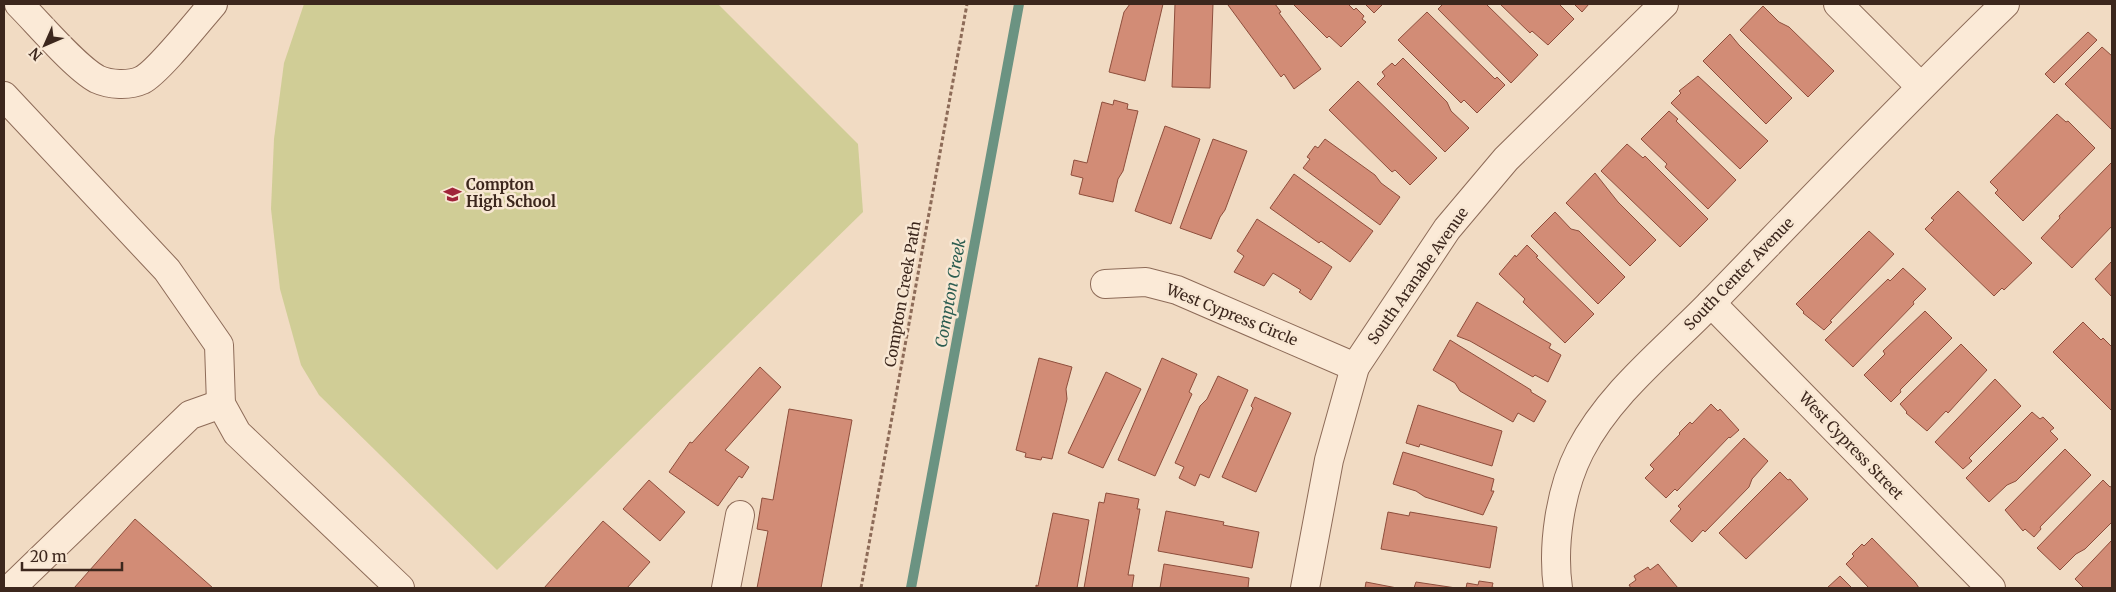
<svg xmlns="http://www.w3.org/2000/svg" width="2116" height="592" viewBox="0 0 2116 592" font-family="Merriweather,serif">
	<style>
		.green { fill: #d0cd96 }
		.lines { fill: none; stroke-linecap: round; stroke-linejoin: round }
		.stream { stroke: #6b9382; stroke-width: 10 }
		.building { fill: #d28c76; stroke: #8e4e3c }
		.minor-casing { stroke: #8d6b58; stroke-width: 30 }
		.path { stroke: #8d6b58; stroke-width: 3; stroke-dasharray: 4 2.5; stroke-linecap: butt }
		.minor { stroke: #fbead7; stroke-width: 28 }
		.labels { text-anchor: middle; stroke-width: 5; stroke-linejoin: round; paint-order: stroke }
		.poi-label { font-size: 15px; font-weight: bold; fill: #3c271d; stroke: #f8e7d3; text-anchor: start }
		.street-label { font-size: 15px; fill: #3c271d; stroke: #f8e7d3 }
		.water-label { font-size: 16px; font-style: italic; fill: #2c5d51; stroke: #f8e7d3 }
	</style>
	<rect width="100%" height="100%" fill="#f1dbc3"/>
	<!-- green -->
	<path class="green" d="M304,4H718L858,144L863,212L497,570L319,395L301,365L280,289L271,209L274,139L284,63Z"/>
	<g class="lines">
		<!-- stream -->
		<path class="stream" d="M911,588L1019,4"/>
	</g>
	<!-- building -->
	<g class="building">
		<path d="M1130,4H1163L1145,81L1109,72L1124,12Z"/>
		<path d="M1175,4H1213L1210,88L1172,87Z"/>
		<path d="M1230,4H1275L1281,12L1279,13L1321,69L1294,89L1284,74L1281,77L1228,5Z"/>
		<path d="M1293,4H1348L1354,10L1356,8L1364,16L1362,19L1366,22L1341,47L1329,36L1327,38Z"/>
		<path d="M1365,4H1383L1374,13Z"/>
		<path d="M1443,4H1486L1538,55L1511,83L1438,9Z"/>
		<path d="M1500,4H1559L1574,19L1548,45L1532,31L1530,33Z"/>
		<path d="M1574,4H1589L1582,12Z"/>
		<path d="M1763,6L1779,22L1789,27L1834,71L1808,97L1740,30Z"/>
		<path d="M1427,12L1495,79L1497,77L1505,85L1477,113L1464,100L1461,103L1398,40Z"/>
		<path d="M2088,32L2097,40L2054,83L2045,74Z"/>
		<path d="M1730,34L1739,45L1792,98L1766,124L1703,61Z"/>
		<path d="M2102,47L2112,56V130L2065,84Z"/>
		<path d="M1403,58L1447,102L1451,111L1469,128L1445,152L1377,84L1385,76L1382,72L1392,63L1395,66Z"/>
		<path d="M1698,76L1768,141L1740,169L1671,103L1681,93L1679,91Z"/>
		<path d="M1358,81L1437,158L1410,185L1395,170L1392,172L1329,110Z"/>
		<path d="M1114,100L1128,104L1127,109L1138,111L1123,171L1118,179L1113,202L1079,194L1083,178L1071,175L1074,160L1087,163L1102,102L1113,105Z"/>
		<path d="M1669,111L1678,119L1676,121L1736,180L1708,209L1665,167L1667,164L1641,139Z"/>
		<path d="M2057,114L2066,122L2068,121L2095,148L2023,221L1995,193L1998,190L1990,182Z"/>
		<path d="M1165,126L1200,139L1171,224L1135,211Z"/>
		<path d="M1213,139L1247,151L1225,210L1220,217L1211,239L1180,228Z"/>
		<path d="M1325,139L1375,175L1381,183L1400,197L1380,225L1303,168L1310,159L1307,157L1315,146L1318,148Z"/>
		<path d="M1627,144L1643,158L1645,156L1708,219L1680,247L1601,171Z"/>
		<path d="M2112,162V226L2072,268L2041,238L2060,218L2059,216Z"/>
		<path d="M1595,173L1618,202L1656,240L1630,266L1566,203Z"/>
		<path d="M1294,174L1373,231L1350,262L1321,241L1319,243L1270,208Z"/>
		<path d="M1958,191L2032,263L2004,290L2002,288L1994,296L1925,229L1934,220L1931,218Z"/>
		<path d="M1555,212L1571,229L1579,231L1625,277L1598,304L1531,236Z"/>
		<path d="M1257,219L1332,267L1311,300L1299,292L1301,290L1273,273L1264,286L1234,272L1244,256L1237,251Z"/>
		<path d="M1869,231L1894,254L1830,321L1832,322L1824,330L1803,313L1804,312L1796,304Z"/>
		<path d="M1527,245L1538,256L1536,257L1594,314L1565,343L1523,302L1525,299L1499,274L1515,255L1516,257Z"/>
		<path d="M2112,261V297L2095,279Z"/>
		<path d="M1903,268L1926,289L1913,302L1914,304L1853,367L1825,340L1888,279L1890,281Z"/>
		<path d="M1477,302L1551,344L1549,348L1561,355L1548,382L1535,375L1533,377L1470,341L1457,336Z"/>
		<path d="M1925,311L1952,338L1900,390L1901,392L1891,402L1864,375L1885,354L1883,351Z"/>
		<path d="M2083,322L2101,340L2103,338L2112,347V411L2053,352Z"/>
		<path d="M1450,340L1531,390V392L1546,401L1534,422L1518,413L1513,422L1460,391L1455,383L1433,370Z"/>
		<path d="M1961,344L1987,370L1948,413L1946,411L1927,431L1906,413L1907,412L1900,404Z"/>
		<path d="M1039,358L1072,367L1066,389L1067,399L1052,459L1042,457L1041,460L1025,457L1026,453L1016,450Z"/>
		<path d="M1162,358L1197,374L1189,392L1192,394L1155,476L1118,460Z"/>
		<path d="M760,367L781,387L725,450L749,467L742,478L739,476L718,506L669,472L690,442L692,443Z"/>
		<path d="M1106,372L1141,389L1103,468L1068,453Z"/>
		<path d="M1218,376L1248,390L1209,478L1200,474L1195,486L1179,478L1184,467L1175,463L1200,406L1207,399Z"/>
		<path d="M1995,379L2021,406L1969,458L1972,461L1963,469L1935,442Z"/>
		<path d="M1255,397L1291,413L1256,492L1222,477L1253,408L1251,406Z"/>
		<path d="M1711,404L1718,411L1720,409L1739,430L1730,438L1729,437L1677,491L1675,489L1666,498L1645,478L1654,469L1650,465L1680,434L1679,433L1690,422L1692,424Z"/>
		<path d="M1418,405L1502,431L1492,466L1420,444L1419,447L1406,443Z"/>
		<path d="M789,409L852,420L821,588H757L768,531L757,529L762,498L773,500Z"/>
		<path d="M2032,412L2040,419L2043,417L2054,428L2050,431L2058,439L2016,481L2007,485L1989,502L1966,478Z"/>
		<path d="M1744,438L1768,461L1752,479L1749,487L1705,532L1703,530L1692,542L1670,521L1681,509L1678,506Z"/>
		<path d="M2065,449L2091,475L2040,527L2041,529L2034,537L2025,529L2023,531L2005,510Z"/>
		<path d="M1403,452L1494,479L1491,491H1494L1483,515L1425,497L1416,491L1393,484Z"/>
		<path d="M1780,472L1788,480L1790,479L1808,499L1746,559L1719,533Z"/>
		<path d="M649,480L685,512L660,541L623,509Z"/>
		<path d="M2103,480L2110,487L2112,486V522L2085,549L2076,554L2060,570L2037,548Z"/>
		<path d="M1106,493L1139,499L1137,509H1140L1128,575H1134L1132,588H1084L1099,502L1104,503Z"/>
		<path d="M1166,511L1224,522L1223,525L1259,532L1252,568L1158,551Z"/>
		<path d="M1388,512L1409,516L1410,512L1497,527L1490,568L1381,549Z"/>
		<path d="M1053,513L1089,520L1077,588H1036V585L1038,586Z"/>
		<path d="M135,519L213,588H74Z"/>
		<path d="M603,521L650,562L627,588H544Z"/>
		<path d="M1872,538L1915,582L1919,588H1869L1846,564L1854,556L1852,554L1862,544L1864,546Z"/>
		<path d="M2112,540V588H2084L2075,579Z"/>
		<path d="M1164,564L1249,578L1248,588H1160Z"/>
		<path d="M1658,564L1678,588H1631L1629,585L1636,580L1634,576L1648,567L1650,570Z"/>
		<path d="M1840,576L1852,588H1827Z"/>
		<path d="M1479,581L1493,583L1492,587L1496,588H1466L1467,583L1478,585Z"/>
		<path d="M1366,582L1397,588H1365Z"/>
		<path d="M1416,582L1456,588H1414Z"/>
	</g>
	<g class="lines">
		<defs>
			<g id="minor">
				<path d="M19,4C38,23 75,67 97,79C110,85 129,86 142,80C158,72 199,20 213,4"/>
				<path d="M1838,4L1920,86"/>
				<path d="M4,96L167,270L219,345L221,404L237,433L400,588"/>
				<path d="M1105,284L1146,282L1177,290L1355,367"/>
				<path d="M1711,303L1991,588"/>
				<path d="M13,586L190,415L221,404"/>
				<path d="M726,588L740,515"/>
				<path d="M1305,588L1329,460L1355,367L1447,229L1506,159L1664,4"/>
				<path d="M1558,588C1552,546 1560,490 1580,451C1611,391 1668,348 1714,300C1810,201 1906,100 2005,4"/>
			</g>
		</defs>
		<!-- minor casing -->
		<use href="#minor" class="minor-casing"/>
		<!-- path -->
		<path class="path" d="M861,588L967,4"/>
		<!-- minor -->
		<use href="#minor" class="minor"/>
	</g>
	<!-- icons -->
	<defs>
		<symbol id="school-bare" viewBox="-9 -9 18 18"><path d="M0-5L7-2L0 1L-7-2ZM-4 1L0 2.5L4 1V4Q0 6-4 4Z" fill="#a0243a" stroke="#f8e7d3" stroke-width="2.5" paint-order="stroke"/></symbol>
	</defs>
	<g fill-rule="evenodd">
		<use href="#school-bare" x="440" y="182" width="25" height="25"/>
	</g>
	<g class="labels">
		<!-- poi labels -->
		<g class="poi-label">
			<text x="466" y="190">Compton<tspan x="466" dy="17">High School</tspan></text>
		</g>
		<!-- street labels -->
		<g class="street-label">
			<text transform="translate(1739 274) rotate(-46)" y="5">South Center Avenue</text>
			<text transform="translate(1418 276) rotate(-55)" y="5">South Aranabe Avenue</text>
			<text transform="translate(903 294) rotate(-80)" y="5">Compton Creek Path</text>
			<text transform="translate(1232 315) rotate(22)" y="5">West Cypress Circle</text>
			<text transform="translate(1851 446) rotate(46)" y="5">West Cypress Street</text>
		</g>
		<!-- water labels -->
		<g class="water-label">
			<text transform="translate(950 293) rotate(-80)" y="6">Compton Creek</text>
		</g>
	</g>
	<!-- border -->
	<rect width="2116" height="592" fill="none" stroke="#3c271d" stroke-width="10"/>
	<!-- north arrow -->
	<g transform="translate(45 45) rotate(225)" stroke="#f8e7d3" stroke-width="4" paint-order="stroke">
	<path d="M0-4L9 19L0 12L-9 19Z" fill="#3c271d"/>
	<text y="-8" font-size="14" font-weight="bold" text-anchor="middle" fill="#3c271d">N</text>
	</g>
	<!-- scale -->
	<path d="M22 562v8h100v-8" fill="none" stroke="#3c271d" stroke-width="2.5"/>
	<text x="30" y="562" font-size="15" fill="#3c271d" stroke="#f8e7d3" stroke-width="4" paint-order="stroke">20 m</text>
</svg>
